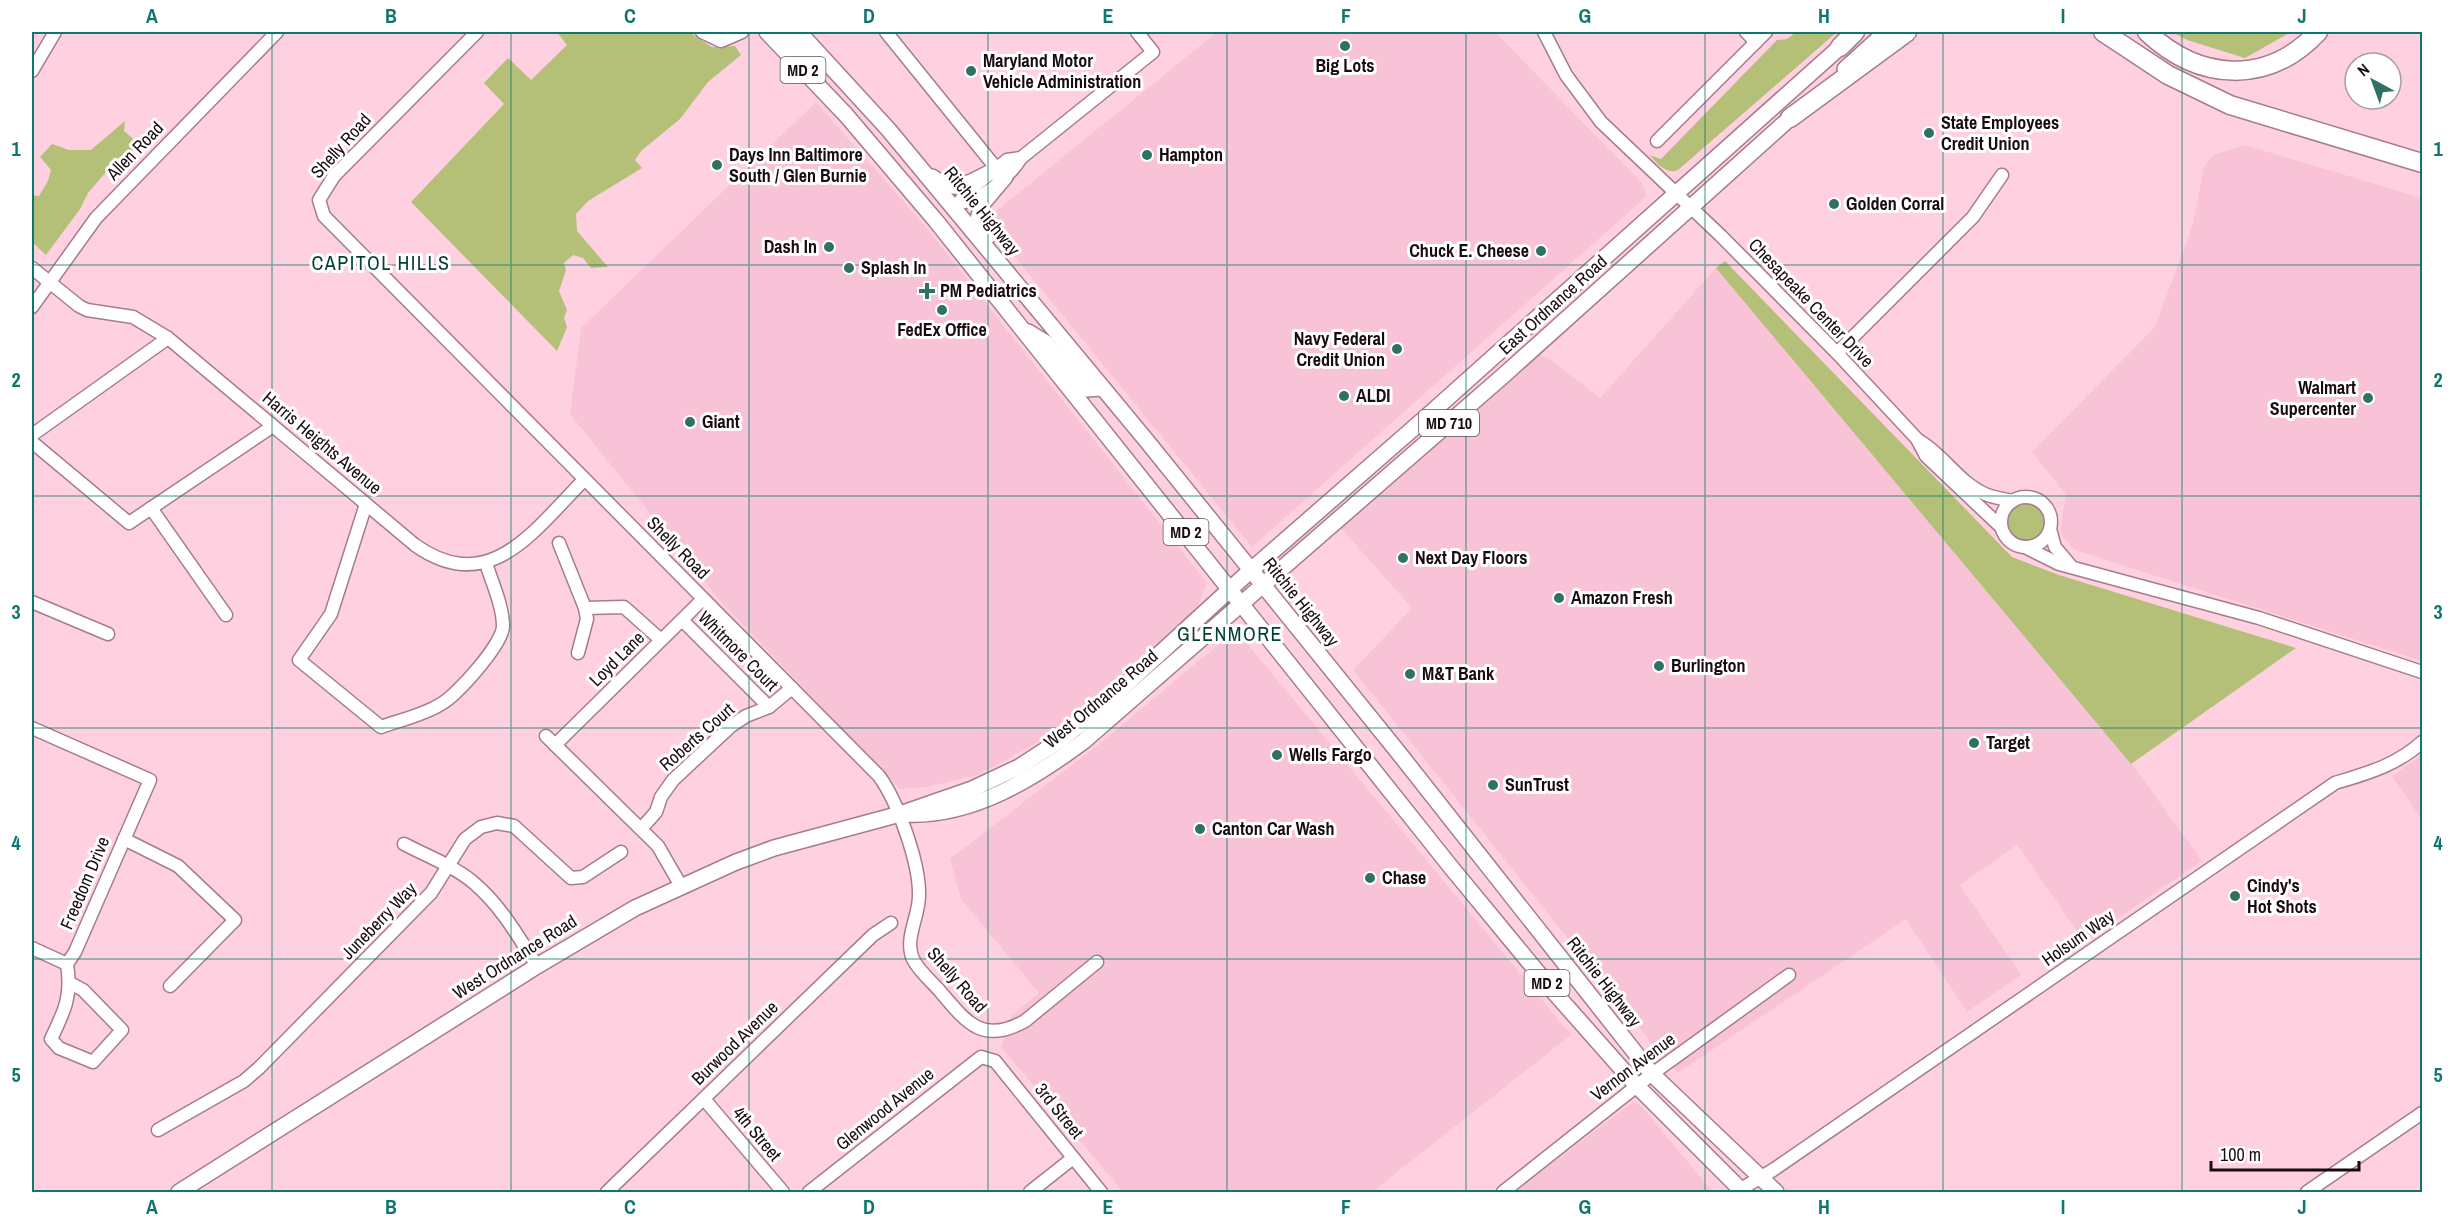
<svg xmlns="http://www.w3.org/2000/svg" width="2454" height="1224" viewBox="0 0 2454 1224" font-family="'Archivo Narrow',sans-serif">
	<style>
		.built { fill: #f8c3d6 }
		.green { fill: #b4c077 }
		.lines { fill: none; stroke-linecap: round; stroke-linejoin: round }
		.minor-casing { stroke: #a57c8b; stroke-width: 15 }
		.major-casing { stroke: #a57c8b; stroke-width: 18 }
		.highway-casing { stroke: #a57c8b; stroke-width: 21 }
		.minor { stroke: #fff; stroke-width: 12 }
		.major { stroke: #fff; stroke-width: 15 }
		.highway { stroke: #fff; stroke-width: 18 }
		.grid { fill: none; stroke: #0f766e; stroke-width: 1.5; stroke-opacity: 0.55 }
		.poi-dot { fill: #2f7162; stroke: #fff; stroke-width: 2 }
		.labels { text-anchor: middle; stroke-width: 6; stroke-linejoin: round; paint-order: stroke }
		.shield { fill: #fff; stroke: #5f5458; stroke-width: 1.5 }
		.shield-label { font-size: 16px; font-weight: bold; fill: #1a0b11 }
		.poi-label { font-size: 18px; font-weight: bold; fill: #1a0b11; stroke: #fff; text-anchor: start }
		.street-label { font-size: 18px; fill: #1a0b11; stroke: #fff }
		.neighbourhood-label { font-size: 20px; letter-spacing: 1.5px; fill: #023e33; stroke: #fff }
		.neatline { fill: none; stroke: #0f766e; stroke-width: 2 }
		.grid-label { font-size: 20px; text-anchor: middle; font-weight: bold; fill: #0f766e }
	</style>
	<rect width="100%" height="100%" fill="#ffd1e0"/>
	<!-- built -->
	<g class="built">
		<path d="M1217,32H1495L1641,182L1647,196L1252,547L985,220Z"/>
		<path d="M816,102L925,226L1207,583L1197,608L1050,736L978,775L927,787L900,789L723,604L570,414L581,328Z"/>
		<path d="M2245,145L2422,198V661L2075,550L2060,534L2066,495L2032,452L2155,327L2193,224L2204,166L2214,155Z"/>
		<path d="M1716,268L2135,768L2202,861L2084,941L2017,845L1960,885L2021,975L1967,1012L1906,919L1678,1073L1661,1055L1353,670L1412,608L1340,527L1535,354L1547,357L1600,398Z"/>
		<path d="M1241,636L1571,1035L1372,1192H1123L1001,1047L1012,1015L1039,993L961,899L950,859L1103,741L1220,643Z"/>
		<path d="M2422,755V820L2392,776Z"/>
		<path d="M1636,1103L1641,1106L1713,1192H1515L1630,1104Z"/>
	</g>
	<!-- green -->
	<g class="green">
		<path d="M557,32H689L712,47L735,46L741,55L708,82L680,119L641,151L635,160L642,168L588,201L576,214L577,231L608,267L591,268L583,258L573,255L564,263L566,270L559,291L567,310L564,318L567,327L557,351L411,202L504,104L484,83L508,58L531,80L567,45Z"/>
		<path d="M1796,32H1837L1678,170C1667,175 1657,164 1650,155L1661,159L1777,40L1787,39Z"/>
		<path d="M2172,32H2291L2245,58L2187,40Z"/>
		<path d="M125,121L124,131L138,143L126,162L106,172L88,193L80,209L46,255L32,242V195L39,196L48,181L51,170L40,157L52,144L69,150H91Z"/>
		<path d="M1725,261L2012,557L2059,575L2296,648L2131,764L1716,268Z"/>
		<circle cx="2026" cy="522" r="19"/>
	</g>
	<g class="lines">
		<defs>
			<g id="minor">
				<path d="M477,32L334,176L319,200L324,216L879,776C898,802 920,864 919,896C919,917 904,939 913,959C918,970 931,981 939,990C966,1022 982,1045 1025,1021L1097,962"/>
				<path d="M702,32L721,41L742,32"/>
				<path d="M886,32L996,168"/>
				<path d="M1544,32L1566,75L1601,122L1721,236L1837,353L1917,439L1926,456L2001,527"/>
				<path d="M1746,32L1756,42"/>
				<path d="M32,71L55,32"/>
				<path d="M1657,141L1766,32"/>
				<path d="M960,203C983,200 1009,177 1021,158L1153,52L1137,32"/>
				<path d="M957,205L967,192L1007,160L1021,158"/>
				<path d="M32,268L79,306L87,310L133,317L168,338L415,545C490,598 534,530 584,480"/>
				<path d="M32,307L96,218L277,32"/>
				<path d="M1837,353L1973,217L2002,175"/>
				<path d="M32,435L168,338"/>
				<path d="M1918,440C1943,454 1958,482 1985,494C1994,498 2004,499 2013,501"/>
				<path d="M32,442L129,523L273,426"/>
				<circle cx="2026" cy="522" r="25"/>
				<path d="M366,504L331,614L299,660L381,727C400,720 424,715 441,704C457,695 503,644 503,626C503,606 492,583 486,563"/>
				<path d="M151,508L226,615"/>
				<path d="M2050,529L2055,547L2071,566"/>
				<path d="M559,543L585,608L587,619L578,653"/>
				<path d="M2025,547L2059,564L2259,618L2422,672"/>
				<path d="M32,602L108,634"/>
				<path d="M585,608L624,607L661,640"/>
				<path d="M682,620L769,707"/>
				<path d="M32,728L150,780L75,952L67,964"/>
				<path d="M546,736L658,846L681,886"/>
				<path d="M555,745L703,599"/>
				<path d="M641,829L656,812L661,797L673,780L731,726L746,716L769,707L792,688"/>
				<path d="M124,839L178,866L235,920L170,986"/>
				<path d="M404,844C427,856 454,866 474,883C501,906 518,936 537,966"/>
				<path d="M32,948L67,964"/>
				<path d="M67,964C72,996 65,1010 51,1039L59,1048L93,1062L122,1030L83,990L70,983"/>
				<path d="M704,1099L783,1192"/>
				<path d="M158,1130L244,1081L259,1068L431,893L465,839L481,827L497,823L514,826L571,878L583,877L621,852"/>
				<path d="M607,1192L873,935L891,923"/>
				<path d="M809,1192L981,1057L995,1061L1101,1192"/>
				<path d="M1030,1192L1073,1158"/>
				<path d="M1503,1192L1652,1074L1789,975"/>
				<path d="M1736,1192L1773,1170L2335,783C2368,773 2397,765 2422,742"/>
				<path d="M2307,1192L2422,1113"/>
			</g>
			<g id="major">
				<path d="M767,32L846,115L936,221L1450,866L1553,991L1637,1086L1743,1192"/>
				<path d="M784,32L810,56"/>
				<path d="M799,32L888,129L1146,440L1398,752L1652,1074L1776,1192"/>
				<path d="M1845,69L1886,32"/>
				<path d="M932,177C956,195 968,183 991,172"/>
				<path d="M988,236L977,222L983,203L1005,177"/>
				<path d="M1028,332L1046,343L1087,389L1102,388"/>
				<path d="M906,814C972,817 1033,779 1084,741L1504,375L1798,111"/>
				<path d="M179,1192L537,966L635,908L736,862L774,848L900,814L972,789L1019,767L1059,741L1097,711L1250,571L1424,419L1849,39"/>
			</g>
			<g id="highway">
				<path d="M2103,32L2168,75L2230,105L2422,163"/>
				<path d="M2147,32C2199,81 2267,86 2318,32"/>
				<path d="M1840,47L1855,32"/>
				<path d="M1790,118L1907,32"/>
			</g>
		</defs>
		<!-- minor casing -->
		<use href="#minor" class="minor-casing"/>
		<!-- major casing -->
		<use href="#major" class="major-casing"/>
		<!-- highway casing -->
		<use href="#highway" class="highway-casing"/>
		<!-- minor -->
		<use href="#minor" class="minor"/>
		<!-- major -->
		<use href="#major" class="major"/>
		<!-- highway -->
		<use href="#highway" class="highway"/>
	</g>
	<!-- grid -->
	<path class="grid" d="M272,32V1192M511,32V1192M749,32V1192M988,32V1192M1227,32V1192M1466,32V1192M1705,32V1192M1943,32V1192M2182,32V1192M32,265H2422M32,496H2422M32,728H2422M32,959H2422"/>
	<!-- markers -->
	<g class="poi-dot">
		<circle cx="1345" cy="46" r="6"/>
		<circle cx="971" cy="71" r="6"/>
		<circle cx="1929" cy="133" r="6"/>
		<circle cx="1147" cy="155" r="6"/>
		<circle cx="717" cy="165" r="6"/>
		<circle cx="1834" cy="204" r="6"/>
		<circle cx="829" cy="247" r="6"/>
		<circle cx="1541" cy="251" r="6"/>
		<circle cx="849" cy="268" r="6"/>
		<path d="M924 282h6v6h6v6h-6v6h-6v-6h-6v-6h6z"/>
		<circle cx="942" cy="310" r="6"/>
		<circle cx="1397" cy="349" r="6"/>
		<circle cx="1344" cy="396" r="6"/>
		<circle cx="2368" cy="398" r="6"/>
		<circle cx="690" cy="422" r="6"/>
		<circle cx="1403" cy="558" r="6"/>
		<circle cx="1559" cy="598" r="6"/>
		<circle cx="1659" cy="666" r="6"/>
		<circle cx="1410" cy="674" r="6"/>
		<circle cx="1974" cy="743" r="6"/>
		<circle cx="1277" cy="755" r="6"/>
		<circle cx="1493" cy="785" r="6"/>
		<circle cx="1200" cy="829" r="6"/>
		<circle cx="1370" cy="878" r="6"/>
		<circle cx="2235" cy="896" r="6"/>
	</g>
	<g class="labels">
		<!-- shield labels -->
		<g class="shield">
			<rect x="780.5" y="57" width="45" height="26" rx="4.5"/>
			<rect x="1419" y="410" width="60" height="26" rx="4.5"/>
			<rect x="1163.5" y="519" width="45" height="26" rx="4.5"/>
			<rect x="1524.5" y="970" width="45" height="26" rx="4.5"/>
		</g>
		<g class="shield-label">
			<text x="803" y="76">MD 2</text>
			<text x="1449" y="429">MD 710</text>
			<text x="1186" y="538">MD 2</text>
			<text x="1547" y="989">MD 2</text>
		</g>
		<!-- poi labels -->
		<g class="poi-label">
			<text x="983" y="67">Maryland Motor<tspan x="983" dy="21">Vehicle Administration</tspan></text>
			<text x="1345" y="72" text-anchor="middle">Big Lots</text>
			<text x="1941" y="129">State Employees<tspan x="1941" dy="21">Credit Union</tspan></text>
			<text x="729" y="161">Days Inn Baltimore<tspan x="729" dy="21">South / Glen Burnie</tspan></text>
			<text x="1159" y="161">Hampton</text>
			<text x="1846" y="210">Golden Corral</text>
			<text x="817" y="253" text-anchor="end">Dash In</text>
			<text x="1529" y="257" text-anchor="end">Chuck E. Cheese</text>
			<text x="861" y="274">Splash In</text>
			<text x="940" y="297">PM Pediatrics</text>
			<text x="942" y="336" text-anchor="middle">FedEx Office</text>
			<text x="1385" y="345" text-anchor="end">Navy Federal<tspan x="1385" dy="21">Credit Union</tspan></text>
			<text x="2356" y="394" text-anchor="end">Walmart<tspan x="2356" dy="21">Supercenter</tspan></text>
			<text x="1356" y="402">ALDI</text>
			<text x="702" y="428">Giant</text>
			<text x="1415" y="564">Next Day Floors</text>
			<text x="1571" y="604">Amazon Fresh</text>
			<text x="1671" y="672">Burlington</text>
			<text x="1422" y="680">M&amp;T Bank</text>
			<text x="1986" y="749">Target</text>
			<text x="1289" y="761">Wells Fargo</text>
			<text x="1505" y="791">SunTrust</text>
			<text x="1212" y="835">Canton Car Wash</text>
			<text x="1382" y="884">Chase</text>
			<text x="2247" y="892">Cindy's<tspan x="2247" dy="21">Hot Shots</tspan></text>
		</g>
		<!-- street labels -->
		<g class="street-label">
			<text transform="translate(341 146) rotate(-48)" y="6">Shelly Road</text>
			<text transform="translate(135 151) rotate(-46)" y="6">Allen Road</text>
			<text transform="translate(982 211) rotate(51)" y="6">Ritchie Highway</text>
			<text transform="translate(1811 303) rotate(46)" y="6">Chesapeake Center Drive</text>
			<text transform="translate(1553 305) rotate(-42)" y="6">East Ordnance Road</text>
			<text transform="translate(322 443) rotate(40)" y="6">Harris Heights Avenue</text>
			<text transform="translate(678 548) rotate(45)" y="6">Shelly Road</text>
			<text transform="translate(1301 602) rotate(51)" y="6">Ritchie Highway</text>
			<text transform="translate(738 651) rotate(45)" y="6">Whitmore Court</text>
			<text transform="translate(617 659) rotate(-45)" y="6">Loyd Lane</text>
			<text transform="translate(1101 699) rotate(-40)" y="6">West Ordnance Road</text>
			<text transform="translate(697 737) rotate(-41)" y="6">Roberts Court</text>
			<text transform="translate(85 883) rotate(-67)" y="6">Freedom Drive</text>
			<text transform="translate(379 921) rotate(-46)" y="6">Juneberry Way</text>
			<text transform="translate(2078 938) rotate(-35)" y="6">Holsum Way</text>
			<text transform="translate(515 957) rotate(-32)" y="6">West Ordnance Road</text>
			<text transform="translate(957 980) rotate(49)" y="6">Shelly Road</text>
			<text transform="translate(1604 982) rotate(52)" y="6">Ritchie Highway</text>
			<text transform="translate(735 1043) rotate(-44)" y="6">Burwood Avenue</text>
			<text transform="translate(1633 1067) rotate(-37)" y="6">Vernon Avenue</text>
			<text transform="translate(885 1109) rotate(-39)" y="6">Glenwood Avenue</text>
			<text transform="translate(1059 1111) rotate(51)" y="6">3rd Street</text>
			<text transform="translate(757 1134) rotate(50)" y="6">4th Street</text>
		</g>
		<!-- neighbourhood labels -->
		<g class="neighbourhood-label">
			<text x="381" y="270">CAPITOL HILLS</text>
			<text x="1230" y="641">GLENMORE</text>
		</g>
	</g>
	<!-- border -->
	<rect width="2454" height="1224" fill="none" stroke="#ffffff" stroke-width="66"/>
	<!-- north arrow -->
	<g transform="translate(2373 81) rotate(319)"><circle r="28" fill="#ffffff" stroke="#a39da0" stroke-width="1.5"/>
	<path d="M0-4.5L10 22L0 15L-10 22Z" fill="#2f7162"/>
	<text y="-9" font-size="16" font-weight="bold" text-anchor="middle" fill="#1a0b11">N</text>
	</g>
	<!-- scale -->
	<path d="M2211 1161v9h148v-9" fill="none" stroke="#1a0b11" stroke-width="3"/>
	<text x="2220" y="1161" font-size="18" fill="#1a0b11" stroke="#ffffff" stroke-width="4.5" paint-order="stroke">100 m</text>
	<rect x="33" y="33" width="2388" height="1158" class="neatline"/>
	<g class="grid-label">
		<text x="152" y="23">A</text>
		<text x="391" y="23">B</text>
		<text x="630" y="23">C</text>
		<text x="869" y="23">D</text>
		<text x="1108" y="23">E</text>
		<text x="1346" y="23">F</text>
		<text x="1585" y="23">G</text>
		<text x="1824" y="23">H</text>
		<text x="2063" y="23">I</text>
		<text x="2302" y="23">J</text>
		<text x="16" y="156">1</text>
		<text x="2438" y="156">1</text>
		<text x="16" y="387">2</text>
		<text x="2438" y="387">2</text>
		<text x="16" y="619">3</text>
		<text x="2438" y="619">3</text>
		<text x="16" y="850">4</text>
		<text x="2438" y="850">4</text>
		<text x="16" y="1082">5</text>
		<text x="2438" y="1082">5</text>
		<text x="152" y="1214">A</text>
		<text x="391" y="1214">B</text>
		<text x="630" y="1214">C</text>
		<text x="869" y="1214">D</text>
		<text x="1108" y="1214">E</text>
		<text x="1346" y="1214">F</text>
		<text x="1585" y="1214">G</text>
		<text x="1824" y="1214">H</text>
		<text x="2063" y="1214">I</text>
		<text x="2302" y="1214">J</text>
	</g>
</svg>
